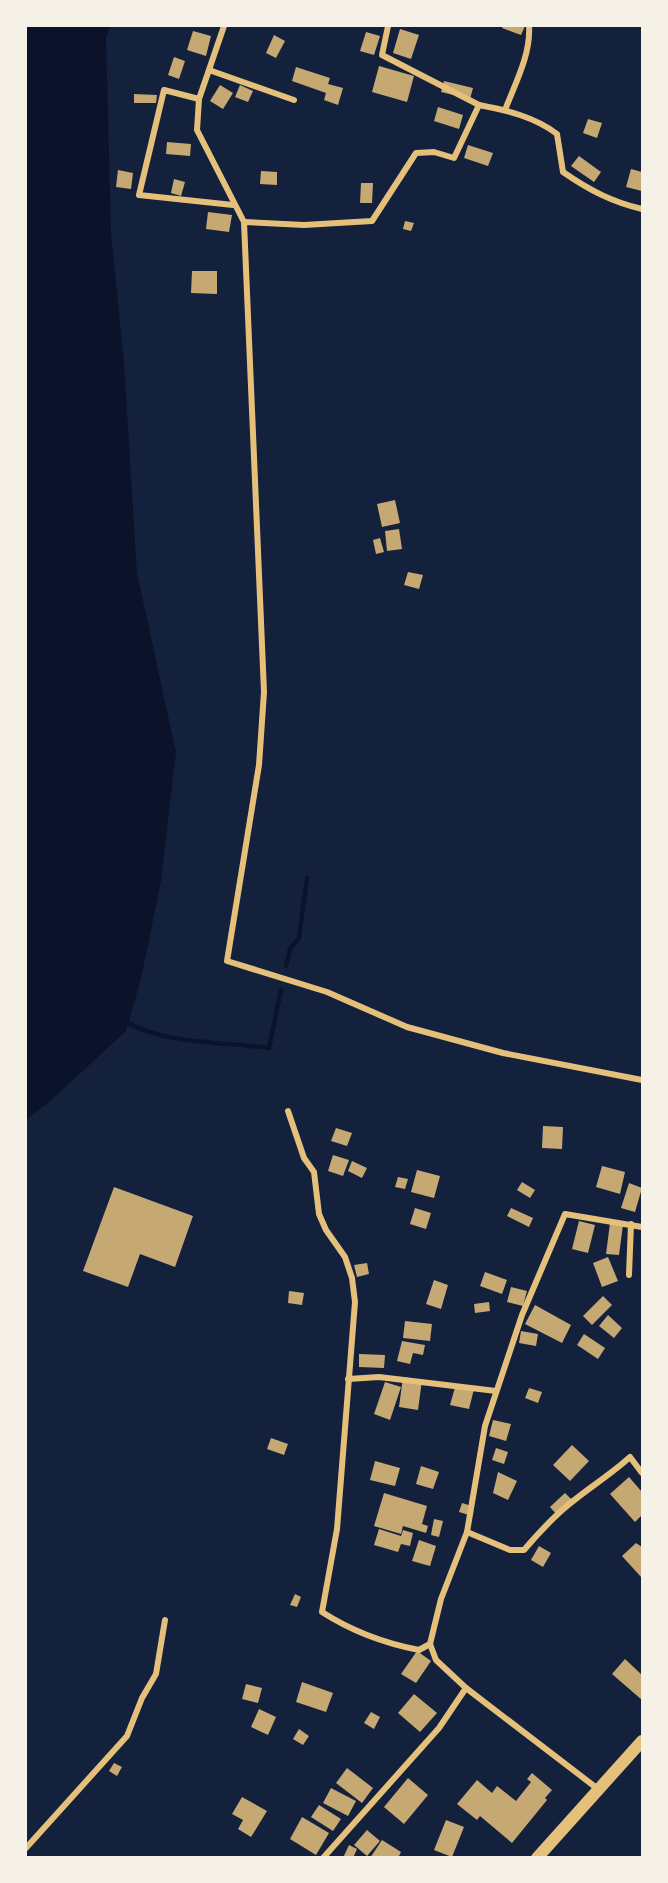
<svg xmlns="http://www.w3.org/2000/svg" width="668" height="1883" viewBox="0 0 668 1883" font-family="'Noto Sans',sans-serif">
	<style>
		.water { fill: #0b132b }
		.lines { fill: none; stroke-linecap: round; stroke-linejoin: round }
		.stream { stroke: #0b132b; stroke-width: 4.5 }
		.building { fill: #c6a872 }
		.minor { stroke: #e5c07b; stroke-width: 6 }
		.secondary { stroke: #e5c07b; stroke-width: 12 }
	</style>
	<rect width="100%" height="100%" fill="#14213d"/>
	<!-- water -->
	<path class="water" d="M26,26H110L106,38L111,232L124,362L137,573L176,752L161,881L141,979L126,1031L47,1104L26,1120Z"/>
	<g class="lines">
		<!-- stream -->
		<g class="stream">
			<path d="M286,966L290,949L299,938L307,878"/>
			<path d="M125,1021C162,1044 225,1042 269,1048L281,990"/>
		</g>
	</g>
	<!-- building -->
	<g class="building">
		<path d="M503,26H525L521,35L502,28Z"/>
		<path d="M400,29L419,35L411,59L393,53Z"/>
		<path d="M193,31L211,36L206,56L187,50Z"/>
		<path d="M366,32L380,36L374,55L360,51Z"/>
		<path d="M274,35L285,41L276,58L266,53Z"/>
		<path d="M174,57L185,61L179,79L168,75Z"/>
		<path d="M379,66L414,76L407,102L372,92Z"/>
		<path d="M296,67L330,78L328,84L343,88L338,105L324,100L326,93L292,81Z"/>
		<path d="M444,81L473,88L470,99L441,92Z"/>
		<path d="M220,85L233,93L223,109L210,101Z"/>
		<path d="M240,85L253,91L248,102L235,97Z"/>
		<path d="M134,94L157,95L156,103H134Z"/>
		<path d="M438,107L463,115L459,129L434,121Z"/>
		<path d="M588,119L602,123L597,138L583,133Z"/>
		<path d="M167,142L191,144L190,156L166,154Z"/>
		<path d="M468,145L493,153L488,166L464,158Z"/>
		<path d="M579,156L601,172L594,182L571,166Z"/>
		<path d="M631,169L642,172V191L626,187Z"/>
		<path d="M118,170L133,173L131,189L116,187Z"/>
		<path d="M261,171L277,172V185L260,184Z"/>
		<path d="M174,179L185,182L181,196L171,193Z"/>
		<path d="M361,183H373L372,203H360Z"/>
		<path d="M208,212L232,215L229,232L206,229Z"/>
		<path d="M405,221L414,223L411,231L403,229Z"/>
		<path d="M192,271H217V294L191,293Z"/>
		<path d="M395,500L400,523L382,527L377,504Z"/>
		<path d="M399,529L402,549L387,551L385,531Z"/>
		<path d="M380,538L384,552L376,554L373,540Z"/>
		<path d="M408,572L423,575L419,589L404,585Z"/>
		<path d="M543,1126L563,1127L562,1149L542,1148Z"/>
		<path d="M336,1128L352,1133L347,1146L331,1141Z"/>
		<path d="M333,1155L349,1160L343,1176L328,1171Z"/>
		<path d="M352,1161L367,1168L362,1178L348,1171Z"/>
		<path d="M602,1166L625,1172L620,1194L596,1187Z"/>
		<path d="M417,1170L440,1176L434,1198L411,1192Z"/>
		<path d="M398,1177L408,1179L405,1189L395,1187Z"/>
		<path d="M522,1182L535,1190L530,1198L517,1190Z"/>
		<path d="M629,1183L642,1188L635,1212L621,1208Z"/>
		<path d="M114,1187L193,1216L175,1267L140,1254L128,1287L83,1271Z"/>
		<path d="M415,1208L431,1213L426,1229L410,1224Z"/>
		<path d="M511,1208L533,1218L529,1227L507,1216Z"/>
		<path d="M579,1221L595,1225L588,1253L572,1249Z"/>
		<path d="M610,1223L623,1225L619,1255L606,1254Z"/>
		<path d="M608,1257L618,1281L602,1287L593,1263Z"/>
		<path d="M367,1263L369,1274L357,1277L354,1265Z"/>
		<path d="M485,1272L507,1280L502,1294L480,1286Z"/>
		<path d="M434,1280L448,1285L441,1309L426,1304Z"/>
		<path d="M511,1287L527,1291L523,1306L507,1302Z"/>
		<path d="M289,1291L304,1293L302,1305L288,1303Z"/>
		<path d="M603,1296L612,1305L592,1325L583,1316Z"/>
		<path d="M489,1302L490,1311L475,1313L474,1304Z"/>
		<path d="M535,1305L571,1325L562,1343L525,1324Z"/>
		<path d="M608,1315L622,1328L614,1338L599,1326Z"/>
		<path d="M405,1321L432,1324L430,1341L403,1338Z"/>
		<path d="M521,1331L538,1334L536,1346L519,1343Z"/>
		<path d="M584,1334L605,1348L598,1359L577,1345Z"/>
		<path d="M402,1341L425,1345L423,1355L413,1353L410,1364L397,1361Z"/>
		<path d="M359,1354L385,1355L384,1368L359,1367Z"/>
		<path d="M403,1377L422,1380L418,1410L399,1407Z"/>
		<path d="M385,1382L401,1387L390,1420L374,1414Z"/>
		<path d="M456,1384L474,1389L469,1409L450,1405Z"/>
		<path d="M529,1388L542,1392L538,1403L525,1398Z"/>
		<path d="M493,1420L511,1424L506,1441L489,1436Z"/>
		<path d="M271,1438L288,1444L284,1455L267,1449Z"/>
		<path d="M572,1445L589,1461L570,1481L553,1465Z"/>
		<path d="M496,1448L508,1452L504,1464L492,1460Z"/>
		<path d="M375,1461L400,1468L395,1486L370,1480Z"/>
		<path d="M421,1466L439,1472L433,1489L416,1484Z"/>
		<path d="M498,1472L517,1481L508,1500L493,1493Z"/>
		<path d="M629,1477L642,1492V1515L635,1522L610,1494Z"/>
		<path d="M384,1493L427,1506L422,1524L428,1526L426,1533L403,1526L401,1534L374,1526Z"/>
		<path d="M565,1493L572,1500L557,1515L550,1507Z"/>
		<path d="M462,1503L472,1506L469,1515L459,1512Z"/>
		<path d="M434,1519L443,1521L439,1537L431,1535Z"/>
		<path d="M379,1529L401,1536L403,1530L413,1533L410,1546L401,1544L398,1552L374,1545Z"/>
		<path d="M419,1540L436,1546L430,1566L412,1561Z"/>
		<path d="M636,1543L642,1547V1578L622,1556Z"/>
		<path d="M539,1546L551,1553L543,1567L531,1560Z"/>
		<path d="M295,1594L301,1597L297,1607L290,1605Z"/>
		<path d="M417,1651L431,1661L416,1683L401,1674Z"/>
		<path d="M625,1659L642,1675V1700L612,1674Z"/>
		<path d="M302,1682L333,1693L326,1712L296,1702Z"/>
		<path d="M246,1684L262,1688L258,1703L242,1699Z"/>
		<path d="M414,1694L437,1713L420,1732L398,1713Z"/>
		<path d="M259,1709L276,1717L268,1735L251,1727Z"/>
		<path d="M371,1712L380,1717L374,1729L364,1723Z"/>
		<path d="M299,1729L309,1736L303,1745L293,1739Z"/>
		<path d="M114,1763L122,1767L117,1776L109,1771Z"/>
		<path d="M347,1768L373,1788L362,1803L336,1783Z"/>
		<path d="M532,1773L552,1790L545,1798L547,1800L512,1843L480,1816L477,1820L457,1804L477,1780L492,1793L497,1786L516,1801L531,1782L527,1779Z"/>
		<path d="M408,1778L428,1795L404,1824L384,1807Z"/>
		<path d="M331,1788L356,1801L348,1816L323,1803Z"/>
		<path d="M242,1797L267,1811L251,1837L238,1829L243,1820L232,1814Z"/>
		<path d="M319,1805L341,1819L333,1831L311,1817Z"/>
		<path d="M302,1817L329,1833L316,1855L290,1839Z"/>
		<path d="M446,1820L464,1827L452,1857L434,1850Z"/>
		<path d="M367,1830L380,1841L367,1856L354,1845Z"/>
		<path d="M382,1840L401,1852L398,1858H370Z"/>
		<path d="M349,1845L357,1849L353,1858H343Z"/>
	</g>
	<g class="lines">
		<!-- minor -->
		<g class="minor">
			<path d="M224,26L199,99L197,130L244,222L264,692L259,765L227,961L327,992L407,1027L503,1053L642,1080"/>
			<path d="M388,26L382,55L479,105"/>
			<path d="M209,70L294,100"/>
			<path d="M199,99L164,90L139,195L233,205"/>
			<path d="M505,110C515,84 531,54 529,26"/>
			<path d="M244,222L304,225L372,221L416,153L434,152L454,158L479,105C506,110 535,117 557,134L563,172C589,190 612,202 642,209"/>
			<path d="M288,1111L304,1158L314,1172L319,1214L326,1230L345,1257L352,1278L355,1302L337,1529L322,1612C353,1632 383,1643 419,1650L430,1644"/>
			<path d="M629,1275L631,1224"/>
			<path d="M348,1379L379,1377L496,1391"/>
			<path d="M467,1532L510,1550H524C535,1537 547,1524 560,1512C582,1492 608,1477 630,1457L642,1473"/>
			<path d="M598,1789L466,1688L436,1660L430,1644L441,1599L467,1532L485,1426L522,1315L565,1214L642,1227"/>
			<path d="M26,1848L127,1736L142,1698L156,1674L165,1620"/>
			<path d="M323,1858L439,1728L466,1688"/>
		</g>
		<!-- secondary -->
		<path class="secondary" d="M537,1858L642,1741"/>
	</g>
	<!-- border -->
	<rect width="668" height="1883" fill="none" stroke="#f6f1e7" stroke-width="54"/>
</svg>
